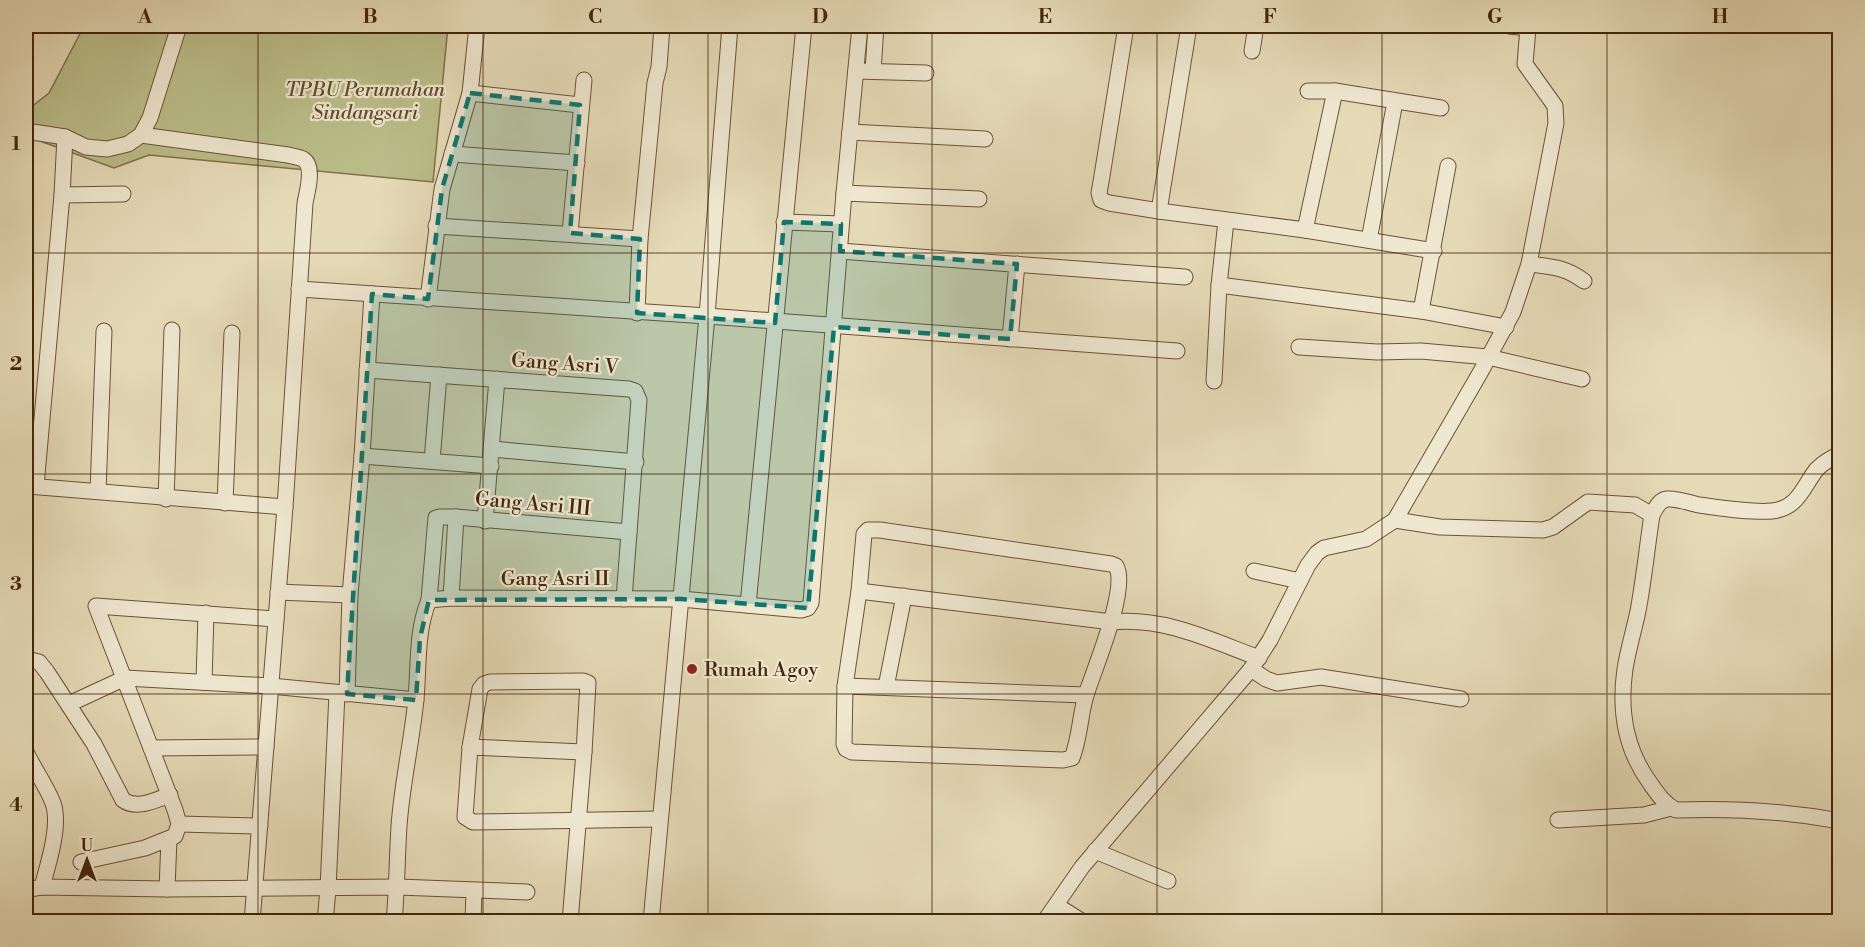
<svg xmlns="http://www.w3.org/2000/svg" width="1865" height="947" viewBox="0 0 1865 947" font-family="'Libre Bodoni',serif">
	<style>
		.green { fill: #bbbe8a; stroke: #7f724a; stroke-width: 1.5 }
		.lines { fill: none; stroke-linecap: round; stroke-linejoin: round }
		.street-casing { stroke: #6c5236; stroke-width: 17 }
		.street { stroke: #efe8d1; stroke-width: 15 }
		.marked { fill: #0f766e; fill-opacity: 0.2; stroke: #0f766e; stroke-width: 4.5; stroke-dasharray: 12 8; stroke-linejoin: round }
		.grid { fill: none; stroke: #43250b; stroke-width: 1.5; stroke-opacity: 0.55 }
		.poi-dot { fill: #8f2418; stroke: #efe8d1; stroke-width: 2 }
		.labels { text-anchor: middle; stroke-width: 4.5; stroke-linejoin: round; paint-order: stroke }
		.park-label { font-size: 20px; font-style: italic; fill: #614b2b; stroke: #efe8d1 }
		.street-label { font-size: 20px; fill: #43250b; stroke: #efe8d1 }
		.poi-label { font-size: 20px; fill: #43250b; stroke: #efe8d1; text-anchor: start }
		.neatline { fill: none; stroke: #43250b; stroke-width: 2 }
		.grid-label { font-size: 20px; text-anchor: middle; font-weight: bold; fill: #43250b }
	</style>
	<rect width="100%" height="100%" fill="#e6dbb8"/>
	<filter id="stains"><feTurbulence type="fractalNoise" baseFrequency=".00333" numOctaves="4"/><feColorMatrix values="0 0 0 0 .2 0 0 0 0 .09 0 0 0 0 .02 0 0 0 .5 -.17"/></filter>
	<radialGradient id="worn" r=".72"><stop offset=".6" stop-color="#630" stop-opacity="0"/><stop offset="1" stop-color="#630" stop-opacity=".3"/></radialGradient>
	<!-- green -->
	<path class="green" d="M84,26H448L433,182L149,155L114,168L26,136V111L49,93Z"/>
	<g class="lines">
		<defs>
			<g id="street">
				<path d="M1126,26L1101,182L1099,193L1101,200L1109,203L1159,211L1305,230L1434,251"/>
				<path d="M1509,26L1528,28"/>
				<path d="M1252,51L1256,26"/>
				<path d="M856,71L926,73"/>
				<path d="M873,71L876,26"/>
				<path d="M1308,91H1335L1441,108"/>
				<path d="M470,93L580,105"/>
				<path d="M26,131L65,137L86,147L107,149L128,144L141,135L150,118L179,26"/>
				<path d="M850,132L985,139"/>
				<path d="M141,135L288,155C292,156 299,157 303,159C315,166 307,192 305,203L285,507L252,922"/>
				<path d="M452,154L577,163"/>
				<path d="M844,193L860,26"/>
				<path d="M62,195L123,194"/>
				<path d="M1159,211L1189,26"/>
				<path d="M784,222L841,224"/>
				<path d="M436,226L640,239"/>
				<path d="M1305,230L1335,91"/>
				<path d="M570,233L584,80"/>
				<path d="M1369,240L1395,102"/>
				<path d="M840,251L1185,277"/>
				<path d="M1529,264C1553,267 1565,267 1584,281"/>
				<path d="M1219,285L1421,311L1506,327"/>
				<path d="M299,289L707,316L1177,351"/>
				<path d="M428,299L442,189L470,93L477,26"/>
				<path d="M1421,311L1448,166"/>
				<path d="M637,313L640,239L655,83L659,67L662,26"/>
				<path d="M1010,339L1017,264"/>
				<path d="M1299,347L1377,352L1421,351L1488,357L1582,379"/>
				<path d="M367,370L629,389L635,391L639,400L624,599"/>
				<path d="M1214,381L1219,285L1226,221"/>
				<path d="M492,449L636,462"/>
				<path d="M362,456L491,466"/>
				<path d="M432,461L439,375"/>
				<path d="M28,486L285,507"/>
				<path d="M36,486L62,195L65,137"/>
				<path d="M98,491L104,331"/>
				<path d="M166,499L172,330"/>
				<path d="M225,503L232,333"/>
				<path d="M1652,515C1656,508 1659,500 1667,499C1677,498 1689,503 1699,505C1721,508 1751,513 1772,511C1799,508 1803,486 1817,469C1824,462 1831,458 1840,454"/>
				<path d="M1395,520L1440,527L1543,530L1553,527L1588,502L1635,505L1652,515C1647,547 1644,579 1638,611C1634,630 1628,650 1625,669C1619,710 1626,750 1650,783C1657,793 1664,804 1676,810C1730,808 1785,811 1840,821"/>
				<path d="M485,521L497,379"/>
				<path d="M868,530H880L1111,564L1116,566C1129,588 1094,669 1086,695C1080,715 1080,738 1072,758L1063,760L852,752L846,749L844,744L845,686L859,591L864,534Z"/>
				<path d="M1254,571L1300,581"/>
				<path d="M859,591L1112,622C1165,617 1210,640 1259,658"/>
				<path d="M278,592L350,595"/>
				<path d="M451,598L456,517"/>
				<path d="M429,600L451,598L681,599L801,610L808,608L811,603L844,193L979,199"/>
				<path d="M748,605L804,26"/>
				<path d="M26,659L39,662L47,672L94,744L123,800C137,810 155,800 170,795"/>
				<path d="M1251,669L1266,679L1277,683L1321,677L1461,699"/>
				<path d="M204,682L206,613"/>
				<path d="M845,686L1086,695"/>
				<path d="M886,687L904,596"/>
				<path d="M347,694L350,595L362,456L372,294"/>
				<path d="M69,704L125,678L271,686L416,700"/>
				<path d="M470,747L584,752"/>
				<path d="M151,748L266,747"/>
				<path d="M26,752C34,769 46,785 53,803C61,826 48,864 42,887"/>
				<path d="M1558,820L1644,815L1671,808"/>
				<path d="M179,824L260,826"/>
				<path d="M1095,851L1168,881"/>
				<path d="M81,862L145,848L175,836L179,824L175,810L96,606L276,619"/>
				<path d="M167,889L169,839"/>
				<path d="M26,890L42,887L167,889L398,887L527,892"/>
				<path d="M1056,905L1083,922"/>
				<path d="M325,922L328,889L337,693"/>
				<path d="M394,922C397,890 397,858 399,826C402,783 412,741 416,699C419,666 416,631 429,600L436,518L440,517H456L629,532"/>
				<path d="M473,922L474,891"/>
				<path d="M570,922L584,752L588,683L583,681L490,682L484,684L480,689L470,747L465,817L473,822L659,819"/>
				<path d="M651,922L707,316L730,26"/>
				<path d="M1044,922L1082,867L1251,669L1270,640L1308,565L1317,553L1324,548L1366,539L1395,520L1480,373L1513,312L1529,264L1556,123L1555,106L1525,64L1528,28L1531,26"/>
			</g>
		</defs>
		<!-- street casing -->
		<use href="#street" class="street-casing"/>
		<!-- street -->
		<use href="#street" class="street"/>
	</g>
	<!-- marked area -->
	<path class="marked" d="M470,93L580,105L570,233L640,239L637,313L775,323L784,222L841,224L840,251L1017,264L1010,339L834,327L808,608L681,599L429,600L420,638L416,700L347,694L372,294L428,299L442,189Z"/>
	<!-- grid -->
	<path class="grid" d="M258,26V922M483,26V922M708,26V922M932,26V922M1157,26V922M1382,26V922M1607,26V922M26,253H1840M26,474H1840M26,694H1840"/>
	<!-- markers -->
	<circle class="poi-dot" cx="692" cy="669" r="6"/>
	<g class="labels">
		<!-- park labels -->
		<g class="park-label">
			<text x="365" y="96">TPBU Perumahan<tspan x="365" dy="23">Sindangsari</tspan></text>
		</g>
		<!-- street labels -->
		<g class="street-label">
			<text transform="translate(565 363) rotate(4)" y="7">Gang Asri V</text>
			<text transform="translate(533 503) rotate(5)" y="7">Gang Asri III</text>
			<text x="555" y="585">Gang Asri II</text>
		</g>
		<!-- poi labels -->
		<g class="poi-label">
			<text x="704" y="676">Rumah Agoy</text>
		</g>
	</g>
	<!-- margin -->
	<rect width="1865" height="947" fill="none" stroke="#e6dbb8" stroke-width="66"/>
	<!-- north arrow -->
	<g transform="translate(87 860)" stroke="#efe8d1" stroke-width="4.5" paint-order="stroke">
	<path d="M0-4.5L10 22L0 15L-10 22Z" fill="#43250b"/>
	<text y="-9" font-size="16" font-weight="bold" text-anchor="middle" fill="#43250b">U</text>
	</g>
	<rect x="33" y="33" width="1799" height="881" class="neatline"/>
	<g class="grid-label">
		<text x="145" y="23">A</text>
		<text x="370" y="23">B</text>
		<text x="595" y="23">C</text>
		<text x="820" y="23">D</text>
		<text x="1045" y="23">E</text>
		<text x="1270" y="23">F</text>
		<text x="1495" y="23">G</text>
		<text x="1720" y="23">H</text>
		<text x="16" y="150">1</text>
		<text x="16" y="370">2</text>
		<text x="16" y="590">3</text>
		<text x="16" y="811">4</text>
	</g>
	<rect width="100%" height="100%" filter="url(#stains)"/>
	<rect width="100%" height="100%" fill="url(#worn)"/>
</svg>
